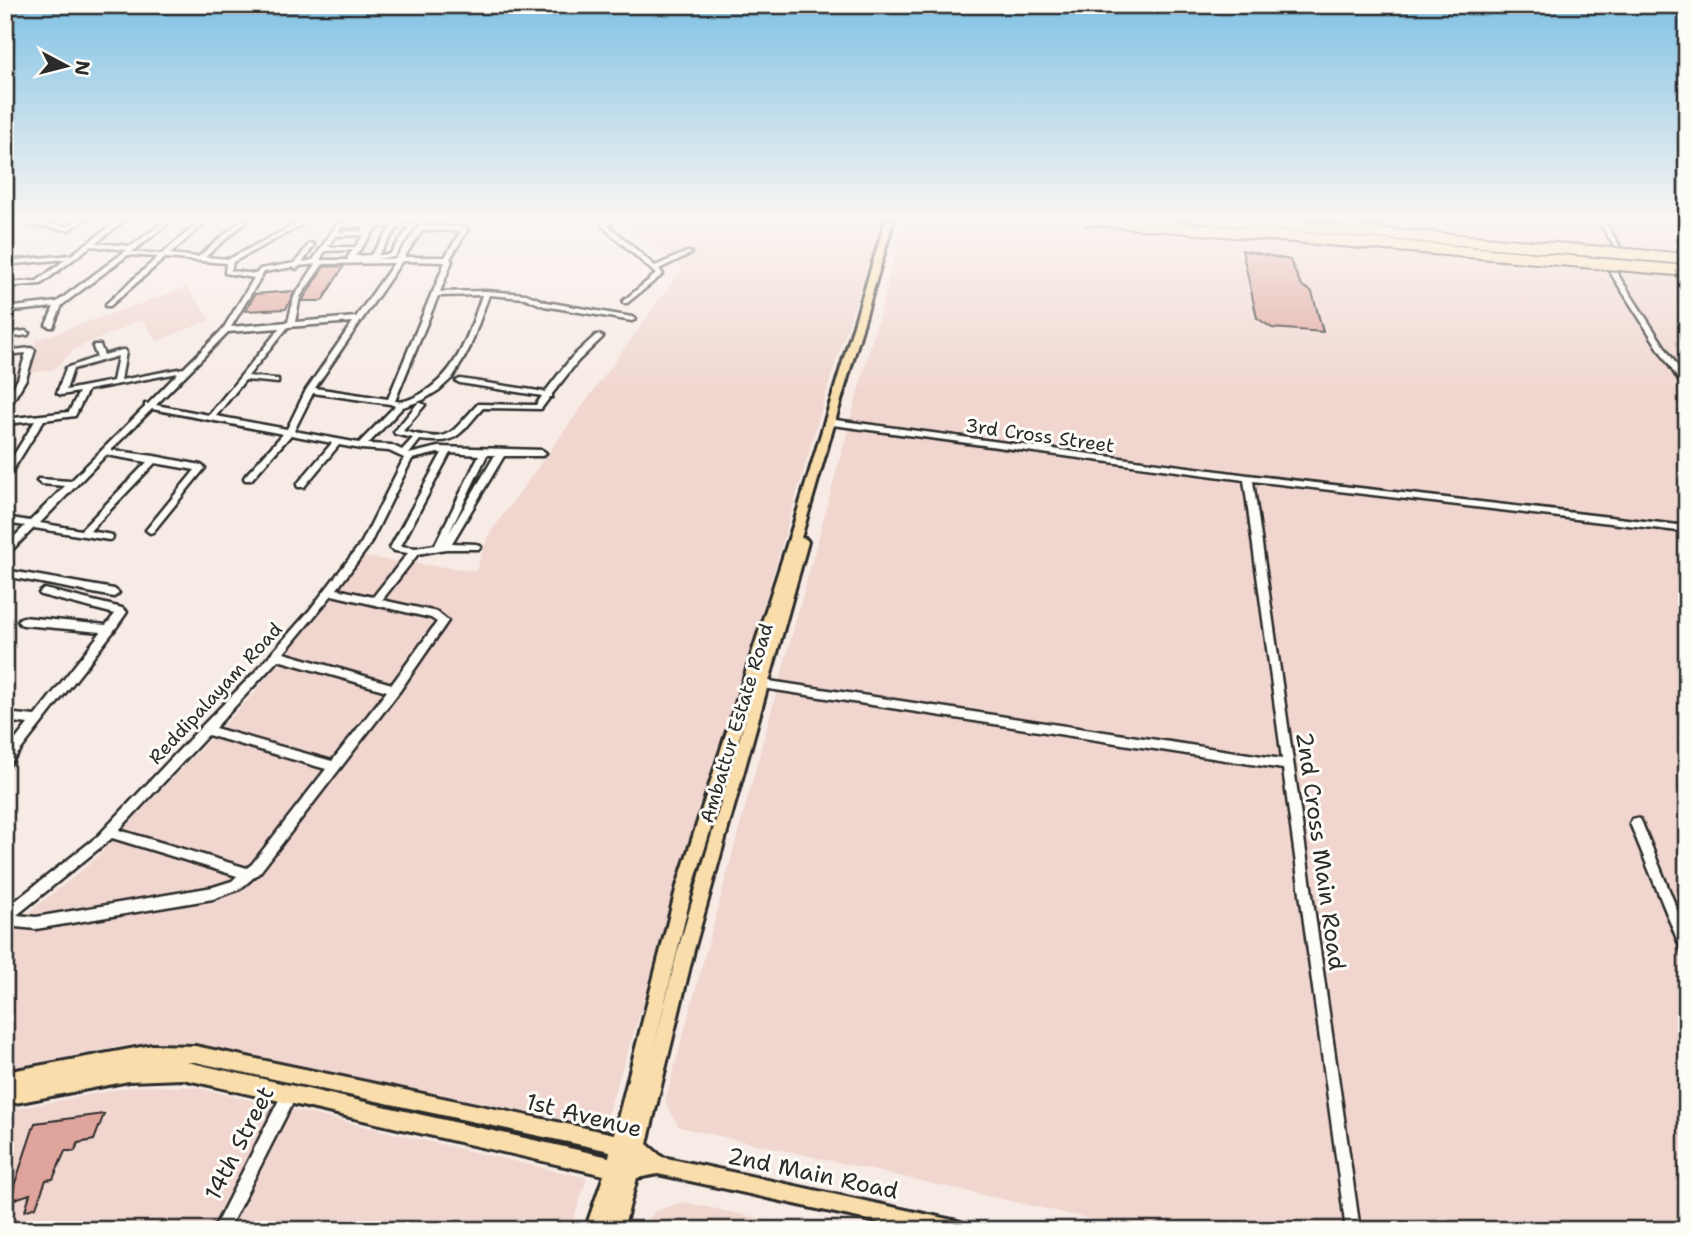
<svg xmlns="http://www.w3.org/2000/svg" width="1692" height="1235" viewBox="0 0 1692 1235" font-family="'Shantell Sans',sans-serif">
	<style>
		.built { fill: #f0d6cf }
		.building { fill: #dfa59c; stroke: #2b2b2b; stroke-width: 2 }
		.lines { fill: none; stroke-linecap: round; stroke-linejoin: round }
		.minor-casing { stroke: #2b2b2b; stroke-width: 5 }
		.major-casing { stroke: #2b2b2b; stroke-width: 6 }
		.minor { fill: #fdfcf7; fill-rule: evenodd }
		.major { fill: #f9deab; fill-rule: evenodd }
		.highway-bridge-casing { stroke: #2b2b2b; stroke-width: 14; stroke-linecap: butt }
		.highway-bridge { stroke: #f9deab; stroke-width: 10 }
		.labels { text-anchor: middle; stroke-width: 6; stroke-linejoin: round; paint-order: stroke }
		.street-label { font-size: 19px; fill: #2b2b2b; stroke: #fdfcf7 }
		.near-street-label { font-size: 23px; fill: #2b2b2b; stroke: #fdfcf7 }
	</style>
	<rect width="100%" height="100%" fill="#f7ebe5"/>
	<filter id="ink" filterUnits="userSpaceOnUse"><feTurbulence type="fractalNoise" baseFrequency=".0143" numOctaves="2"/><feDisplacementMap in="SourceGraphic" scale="14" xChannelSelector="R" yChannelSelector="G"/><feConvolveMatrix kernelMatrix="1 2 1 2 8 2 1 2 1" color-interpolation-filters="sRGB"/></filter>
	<g filter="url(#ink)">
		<!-- built -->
		<g class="built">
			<path d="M623,219H884L833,370L679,895L603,1127L195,1045L136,1044L5,1069V931L91,863L254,693L364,557L476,571L488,536L682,269Z"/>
			<path d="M905,219H1043L1687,275V1230H1140L679,1127L665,1102Z"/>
			<path d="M1273,219H1687V255Z"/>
			<path d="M187,287L211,320L157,341L142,320L75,349L54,369L27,374L36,340Z"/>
			<path d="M136,1086L194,1087L587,1178L570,1230H5V1111Z"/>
			<path d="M683,1202L814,1230H640L655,1211Z"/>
		</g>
		<!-- building -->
		<g class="building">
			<path d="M1242,250L1290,260L1301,285L1312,292L1323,332L1272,328L1257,318Z"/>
			<path d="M344,266L322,301H302L324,267Z"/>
			<path d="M295,291L286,309L245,311L255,294Z"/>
			<path d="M104,1114L94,1140L78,1143L75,1151H65L53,1179L46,1180L36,1207L25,1211L30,1194L9,1201L35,1123Z"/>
		</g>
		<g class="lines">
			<defs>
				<g id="minor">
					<path d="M36,219H42L38,223L67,226L80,219H87L68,230L31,225V223Z"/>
					<path d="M120,219H126L96,243L131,246L168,219H174L132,252L162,254L203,219H209L170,254L198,257L243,219H249L205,257L229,259L298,223H302V225L233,262L231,271L256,274L260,269L295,263L309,244L311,243L314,245L303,262L313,260L337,224L339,223L368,222L371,224L370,228L376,222L415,225L416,226L394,257L375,259H395L424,219H430L425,226L465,227L468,229L450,259L452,261L440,292L486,291L526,294L546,302L632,317L636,319L632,321L544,306L525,298L489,295L470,347L462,362L452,378L439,390L423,400L403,407L368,444L391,445L402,450L413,438L395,434L394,432L418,403H421L425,405L403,431C451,443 447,437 478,404L536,405L542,396L460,383L456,381L460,379L545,392L572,357L596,335H599L603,337L578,361L552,394V397H550L541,409L483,408C459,434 459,445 420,440L409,454L438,447L542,450L546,453L542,456H504L452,543L476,544L479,545L481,547L479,549H446L418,554L382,600L437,612L448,621L399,692L260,872L240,889L213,899L36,929L5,926V909L98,836L201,727L256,671L309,611L362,542L404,458L389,451L361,449L339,445L304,487H298L297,485L298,483L332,443L291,435L251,480H245L244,478L245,476L283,434L152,409L111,450L154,456L201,465L205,468L153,532L150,533L146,530L195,470L155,463L90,531L112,535L113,537L112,539L109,540L34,528L8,554L5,555V546L25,526L5,523V517L30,521L65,486L41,484L37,481L38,479L71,481L145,407V404H148L178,373L88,390L75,416L44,420L8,478L5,479V469L35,421L5,424V419L69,412L79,392L61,395L57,393L66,368L97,357L93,347L94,345H100L104,355L122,350H125L126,352L121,380L184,368L223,329L254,278L225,273L226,263L165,258L110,306H106V304L158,257L128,255L62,305L53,327H50L46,325L54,307L5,312V308L57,302L127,250L91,246L41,284L5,287V283L37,281L66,259L5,265V261L71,255ZM364,226L362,231L338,232L341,227ZM378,226L392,227L371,255L355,256ZM398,227L409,228L390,254L378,255ZM423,230L461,231L445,257H404ZM364,235L355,247H328L335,236ZM353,250L347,258L349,260H320L325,251ZM402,261L445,262L433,292L431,294V295L388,399L315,388ZM394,263L356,317L295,322L300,297L323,264ZM316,264L294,297L288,322L231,327L264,272L293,267L296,269L300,266ZM482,295C469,333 458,373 421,394C413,398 404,403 395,401L438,296ZM353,322L306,390L287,429L216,416L245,380L278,383V379H275L248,376L288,327ZM280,328L209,415L156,405L228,332ZM118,356L113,381L66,390L73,369ZM313,393L390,404L395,406L359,443L294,431ZM438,453H442L390,548L395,551L408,553L373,597L337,589L369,546L412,459ZM450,453L479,455L435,545L415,548L401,546ZM106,455L147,462L81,530L40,523ZM487,455H495L449,533ZM332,595L431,618L437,622L392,684L284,653ZM278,660L387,691L332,761L215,728ZM208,735L326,769L252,864L247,868L119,830ZM112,838L237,876L232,881L213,887L36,917L17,915Z"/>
					<path d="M611,219H618L608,225L655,266L687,252L692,253L659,269L663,274L662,275L627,303H623V301L656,274L602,226V224Z"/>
					<path d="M1373,219H1379L1386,240L1385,241L1380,240Z"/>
					<path d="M1597,219H1603L1626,256L1625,257H1621Z"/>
					<path d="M1606,259L1609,261L1687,381V389L1683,387L1603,261Z"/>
					<path d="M25,331L29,333L28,335L5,338V334Z"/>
					<path d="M31,348L35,350L26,379L8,409H5V400L18,379L26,353L5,355V351Z"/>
					<path d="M828,419L1248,475L1687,526V532L1253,481L1360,1230H1346L1283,769L756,687L752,686L751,683L752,680L756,679L1282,759L1244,480L825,424L824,422Z"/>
					<path d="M5,570L114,589L119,593L114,597L5,576Z"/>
					<path d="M44,589L122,608L127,612L113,632L9,765L5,767V753L28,724L5,721V713L35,716L101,632L23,625L20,624L18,621L20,618L23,617L106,625L115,614L41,595L39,593Z"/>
					<path d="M1636,818L1640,819L1642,823L1687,934V956L1683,954L1630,823L1632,819Z"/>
					<path d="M290,1086L295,1088L297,1093L295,1098L228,1230H213L285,1088Z"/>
				</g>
				<g id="major">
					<path d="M886,219H894L801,538L806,539L808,542L694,950L647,1144L662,1157L957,1221L964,1223L966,1230H913L658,1174L637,1178L623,1230H604V1227V1230H585L604,1175L183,1079L129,1081L5,1105V1072L152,1045L195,1046L614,1134L677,886L794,523ZM751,700L678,950L653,1051L693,886ZM187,1062H195L610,1151L609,1157Z"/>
					<path d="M1182,219H1208L1224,222L1220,224L1186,221Z"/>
				</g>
			</defs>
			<!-- minor casing -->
			<use href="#minor" class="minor-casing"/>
			<!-- major casing -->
			<use href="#major" class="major-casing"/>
			<!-- minor -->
			<use href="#minor" class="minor"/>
			<!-- major -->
			<use href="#major" class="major"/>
			<defs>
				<g id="highway-bridge">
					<path d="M1084,219L1687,271"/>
					<path d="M1209,219L1687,259"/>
				</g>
			</defs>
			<!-- highway-bridge casing -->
			<use href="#highway-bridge" class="highway-bridge-casing"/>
			<!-- highway-bridge -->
			<use href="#highway-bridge" class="highway-bridge"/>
		</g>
	</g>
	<!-- sky -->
	<linearGradient id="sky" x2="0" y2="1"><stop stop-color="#81c2e4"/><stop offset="0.56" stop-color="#fbf6f3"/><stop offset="1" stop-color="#fbf6f3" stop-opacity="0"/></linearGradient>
	<rect width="1692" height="391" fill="url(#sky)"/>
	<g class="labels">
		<!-- street labels -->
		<g class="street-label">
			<text transform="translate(1040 435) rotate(8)" y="7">3rd Cross Street</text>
			<text transform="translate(215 693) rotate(-47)" y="7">Reddipalayam Road</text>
			<text transform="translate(736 723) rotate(-73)" y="7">Ambattur Estate Road</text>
		</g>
		<!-- near-street labels -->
		<g class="near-street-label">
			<text transform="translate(1321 851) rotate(82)" y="8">2nd Cross Main Road</text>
			<text transform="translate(584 1115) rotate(14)" y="8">1st Avenue</text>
			<text transform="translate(239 1143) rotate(-63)" y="8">14th Street</text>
			<text transform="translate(813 1173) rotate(12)" y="8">2nd Main Road</text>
		</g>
	</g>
	<!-- margin -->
	<rect width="1692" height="1235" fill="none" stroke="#fdfcf7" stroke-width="28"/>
	<rect x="14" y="14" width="1664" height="1207" fill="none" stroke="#2b2b2b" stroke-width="2.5" filter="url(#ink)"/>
	<!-- north arrow -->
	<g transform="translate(66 66) rotate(97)" stroke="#fdfcf7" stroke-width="5" paint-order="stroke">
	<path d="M0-5L12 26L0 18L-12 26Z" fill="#2b2b2b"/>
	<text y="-10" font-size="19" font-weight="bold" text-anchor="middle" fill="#2b2b2b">N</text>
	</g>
</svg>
